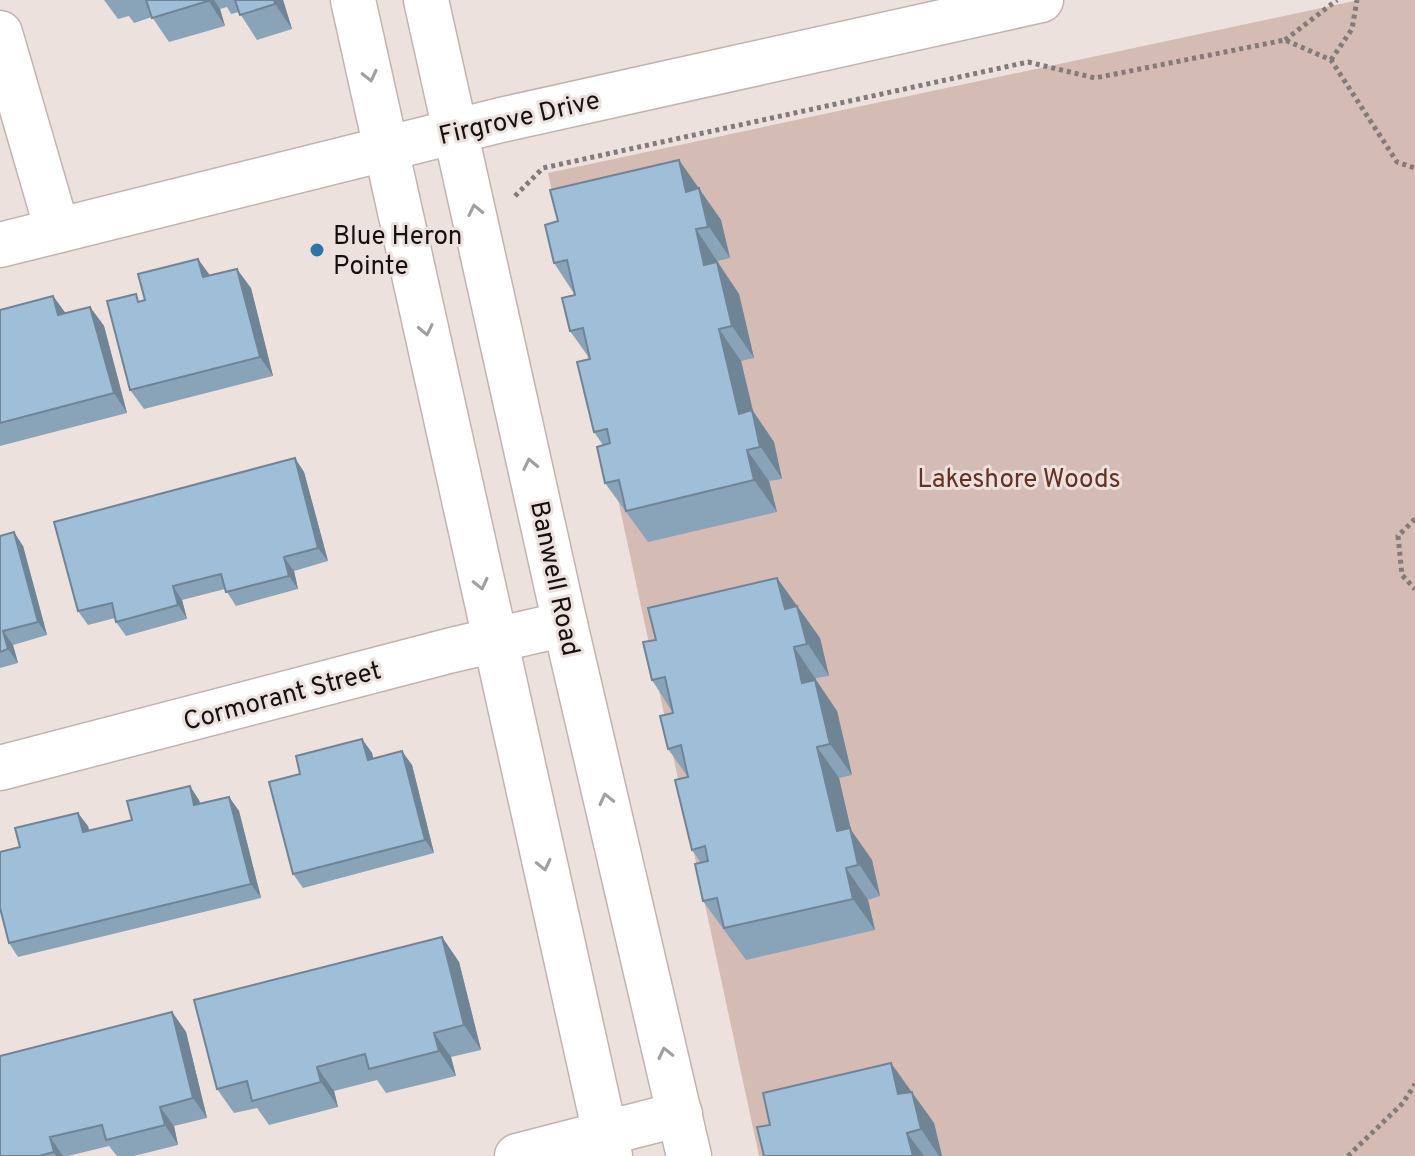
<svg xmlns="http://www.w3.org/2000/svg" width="1415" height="1156" viewBox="0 0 1415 1156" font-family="Overpass,sans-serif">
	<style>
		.green { fill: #d4bbb3 }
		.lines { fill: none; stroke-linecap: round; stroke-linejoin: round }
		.minor-casing { stroke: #c0b4b1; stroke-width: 47 }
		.major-casing { stroke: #c0b4b1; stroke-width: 47 }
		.path { stroke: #837b79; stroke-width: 5; stroke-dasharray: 4 4; stroke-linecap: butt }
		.minor { stroke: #fff; stroke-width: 44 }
		.major { stroke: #fff; stroke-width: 44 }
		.wall { fill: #89a3b9 }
		.shaded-wall { fill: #6f8596 }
		.building { fill: #9fbed7; stroke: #6f8596; stroke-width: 2 }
		.oneway { stroke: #a1a09f }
		.poi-dot { fill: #2b75a8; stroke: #ede1de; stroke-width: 3 }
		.labels { text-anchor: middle; stroke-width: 6; stroke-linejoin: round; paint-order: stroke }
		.street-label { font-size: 26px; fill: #151110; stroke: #ede1de }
		.poi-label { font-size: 26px; fill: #151110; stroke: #ede1de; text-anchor: start }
		.park-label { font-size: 26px; fill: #653121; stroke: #ede1de }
	</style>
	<rect width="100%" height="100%" fill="#ede1de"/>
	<!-- green -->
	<path class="green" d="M1359,0H1415V1156H759L548,173Z"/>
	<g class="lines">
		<defs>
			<g id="minor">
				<path d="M0,33L57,229"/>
				<path d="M0,245L501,120L1041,0"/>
				<path d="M0,768L452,650L565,624"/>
				<path d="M517,1156L680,1114"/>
			</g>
			<g id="major">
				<path d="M353,0L610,1156"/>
				<path d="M426,0L565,624L689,1156"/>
			</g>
		</defs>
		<!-- minor casing -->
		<use href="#minor" class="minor-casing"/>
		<!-- major casing -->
		<use href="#major" class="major-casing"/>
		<!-- path -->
		<g class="path">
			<path d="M1285,40L1337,0"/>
			<path d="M1331,60L1352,29L1357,0"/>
			<path d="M515,196L543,168L1028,62L1095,78L1285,40L1331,60L1397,162L1415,168"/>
			<path d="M1415,519L1398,536L1402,575L1415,589"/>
			<path d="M1348,1156L1403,1103L1415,1084"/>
		</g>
		<!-- minor -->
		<use href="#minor" class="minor"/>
		<!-- major -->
		<use href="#major" class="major"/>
	</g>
	<!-- wall -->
	<g class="wall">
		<path d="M104,0H283L292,29L257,40L239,12L231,14L227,7L220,9L225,26L169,42L152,17L134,23L129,16L118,19Z"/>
		<path d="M679,160L721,220L730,258L718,261V264L739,294L754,358L741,361L753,411L774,442L782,479L769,481L777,512L648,542L605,483L603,445L594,432L590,359L570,331L575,295L554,263L558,221Z"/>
		<path d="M210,275L251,288L273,376L144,409L130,390L141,301Z"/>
		<path d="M53,296L65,313L90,307L104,326L127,413L0,446V310Z"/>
		<path d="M304,472L328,561L294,571L298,589L236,606L225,589L182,600L187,619L126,636L116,622L115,618L88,625L78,611Z"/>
		<path d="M0,536L23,546L47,635L13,645L18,663L0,668Z"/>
		<path d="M777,578L820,638L829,676L816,678V682L837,711L852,775L839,778L851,830L872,860L880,896L868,900L875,930L746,960L703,901L701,863L692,850L688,777L668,749L673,713L652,680L656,640Z"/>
		<path d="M362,739L372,753L373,758L412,765L434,853L303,888L293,874L300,774Z"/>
		<path d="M229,797L239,811L261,898L18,957L9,943L20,847L88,826L89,831L132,820L199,800L200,803Z"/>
		<path d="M442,937L459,962L481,1050L451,1057L456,1076L386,1093L377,1080L334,1091L338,1107L269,1125L257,1108L234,1113L217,1089Z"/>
		<path d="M172,1012L186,1032L207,1118L174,1126L178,1145L134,1156H117L109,1146L68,1156H0Z"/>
		<path d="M911,1092L934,1123L942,1156H764Z"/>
	</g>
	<!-- shaded-wall -->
	<g class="shaded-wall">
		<path d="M208,0H214L220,9L225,26Z"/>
		<path d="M274,0H283L292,29L275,4Z"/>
		<path d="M679,160L721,220L730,258L686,192Z"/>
		<path d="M696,229L739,294L754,358L732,326L704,265Z"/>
		<path d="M198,259L212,278L203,277Z"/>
		<path d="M237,269L251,288L273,376L260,357Z"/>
		<path d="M53,296L67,315H58Z"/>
		<path d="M90,307L104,326L127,413L114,393Z"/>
		<path d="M719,329L741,361L753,411L774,442L782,479L739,414Z"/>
		<path d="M747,450L769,481L777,512L754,480Z"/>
		<path d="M295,458L304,472L328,561L318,548Z"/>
		<path d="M14,532L23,546L47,635L38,622Z"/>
		<path d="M284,557L294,571L298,589L289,576Z"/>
		<path d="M777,578L820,638L829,676L785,609Z"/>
		<path d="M173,586L182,600L187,619L178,605Z"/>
		<path d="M3,631L13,645L18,663L8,649Z"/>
		<path d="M794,647L837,711L852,775L830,744L802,683Z"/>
		<path d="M362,739L372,753L377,773L368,760Z"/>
		<path d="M817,747L839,778L851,830L872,860L880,896L837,831Z"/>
		<path d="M402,751L412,765L434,853L425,840Z"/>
		<path d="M190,786L199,800L204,819L194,805Z"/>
		<path d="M229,797L239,811L261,898L251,884Z"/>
		<path d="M78,813L88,826L93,846L83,832Z"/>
		<path d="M846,868L868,900L875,930L853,899Z"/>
		<path d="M442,937L459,962L481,1050L464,1025Z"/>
		<path d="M172,1012L186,1032L207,1118L193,1098Z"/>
		<path d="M434,1033L451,1057L456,1076L439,1051Z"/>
		<path d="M891,1063L934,1123L942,1156H939L921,1129L898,1094Z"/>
		<path d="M317,1067L334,1091L338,1107L321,1082Z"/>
		<path d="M160,1107L174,1126L178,1145L165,1125Z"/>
		<path d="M907,1133L924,1156H913Z"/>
		<path d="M50,1137L63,1156H56L54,1152Z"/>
	</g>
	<!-- building -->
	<g class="building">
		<path d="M146,0H208V1L152,18Z"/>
		<path d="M235,0H274L275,4L240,15Z"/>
		<path d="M679,160L686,192L699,188L708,227L696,229L704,265L717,262L732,326L719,329L739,414L752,410L760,447L747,450L754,480L626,511L619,480L605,483L597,447L610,443L607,429L594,432L577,362L590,359L583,328L570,331L562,298L575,295L567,260L554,263L545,225L558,221L550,190Z"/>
		<path d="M198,259L203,277L237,269L260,357L130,390L107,301L136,294L138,302L145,300L138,274Z"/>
		<path d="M53,296L58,315L90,307L114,393L0,423V310Z"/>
		<path d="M295,458L318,548L284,557L289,576L226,592L221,574L173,586L178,605L116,622L112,603L78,611L54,522Z"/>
		<path d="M14,532L38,622L3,631L8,649L0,652V536Z"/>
		<path d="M777,578L785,609L797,606L807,644L794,647L802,683L815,680L830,744L817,747L837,831L850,828L858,865L846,868L853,899L724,928L717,898L703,901L695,864L708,861L705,846L692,850L675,780L688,777L681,745L668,749L660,716L673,713L665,677L652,680L643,642L656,640L648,608Z"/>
		<path d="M362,739L368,760L402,751L425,840L293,874L269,782L300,774L296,756Z"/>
		<path d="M190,786L194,805L229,797L251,884L9,943L0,908V852L20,847L15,828L78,813L83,832L108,826L132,820L127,801Z"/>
		<path d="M442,937L464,1025L434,1033L439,1051L369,1069L365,1054L317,1067L321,1082L252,1101L247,1081L217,1089L194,1000Z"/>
		<path d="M172,1012L193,1098L160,1107L165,1125L106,1140L102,1125L50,1137L54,1152L39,1156H0V1056Z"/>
		<path d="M891,1063L898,1094L912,1092L921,1129L907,1133L913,1156H764L757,1127L770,1125L763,1093Z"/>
	</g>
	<!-- one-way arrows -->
	<defs><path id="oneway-chevron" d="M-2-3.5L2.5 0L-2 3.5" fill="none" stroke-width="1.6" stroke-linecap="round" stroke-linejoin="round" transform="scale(2)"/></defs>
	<g class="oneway">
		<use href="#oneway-chevron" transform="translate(370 76) rotate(77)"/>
		<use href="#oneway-chevron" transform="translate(475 210) rotate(-102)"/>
		<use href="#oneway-chevron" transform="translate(426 330) rotate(78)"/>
		<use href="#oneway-chevron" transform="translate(530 464) rotate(-102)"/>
		<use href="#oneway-chevron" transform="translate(481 584) rotate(77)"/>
		<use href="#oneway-chevron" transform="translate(606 799) rotate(-103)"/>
		<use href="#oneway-chevron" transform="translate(544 865) rotate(77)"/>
		<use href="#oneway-chevron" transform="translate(665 1053) rotate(-103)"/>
	</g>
	<!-- markers -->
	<circle class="poi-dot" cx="317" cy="250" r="8"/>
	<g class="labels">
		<!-- street labels -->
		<g class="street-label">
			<text transform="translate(519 117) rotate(-13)" y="9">Firgrove Drive</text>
			<text transform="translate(556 578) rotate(78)" y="9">Banwell Road</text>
			<text transform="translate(282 695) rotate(-15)" y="9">Cormorant Street</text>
		</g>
		<!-- poi labels -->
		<g class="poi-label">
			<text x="333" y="244">Blue Heron<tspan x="333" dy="30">Pointe</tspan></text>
		</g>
		<!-- park labels -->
		<g class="park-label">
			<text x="1019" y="487">Lakeshore Woods</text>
		</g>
	</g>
</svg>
